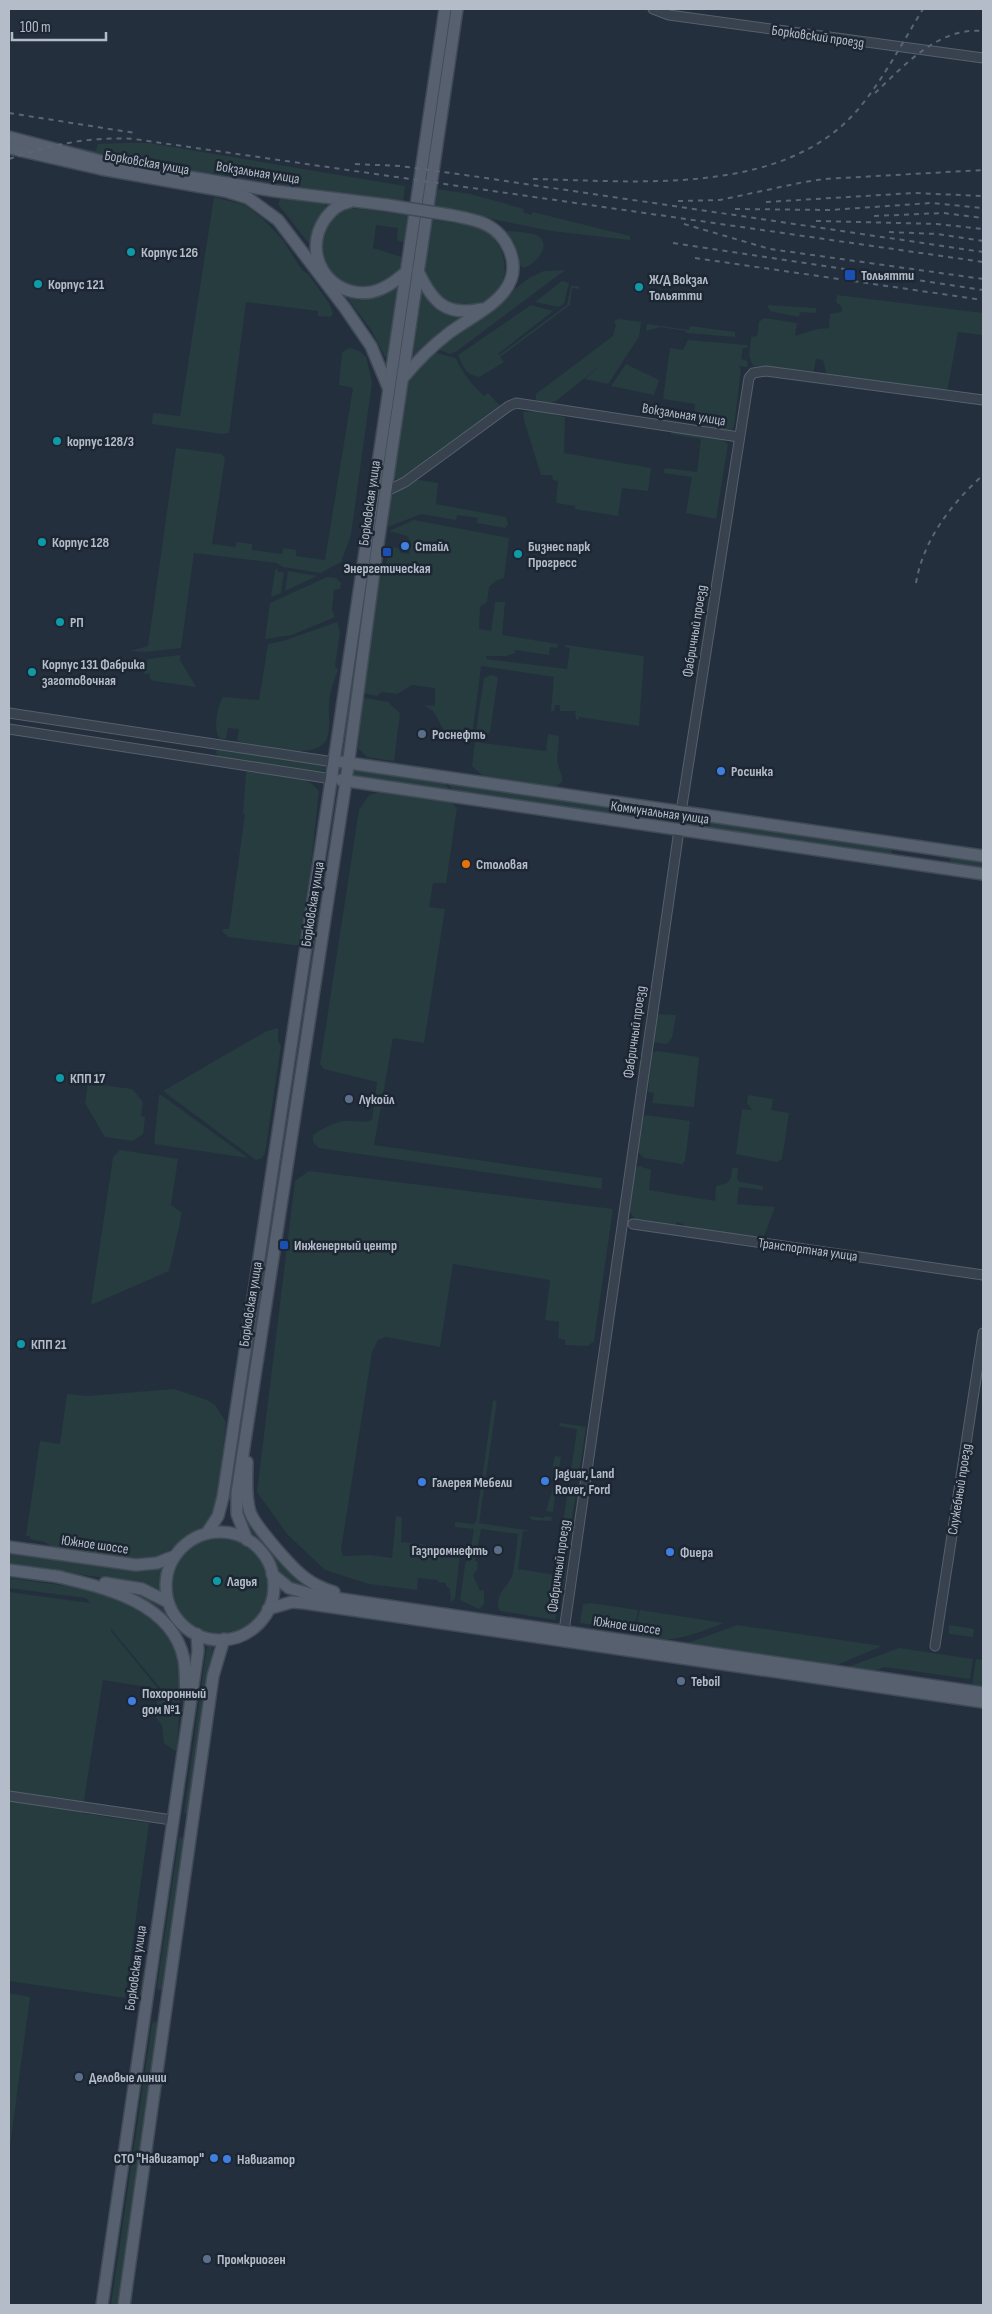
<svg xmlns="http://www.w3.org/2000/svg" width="992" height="2314" viewBox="0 0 992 2314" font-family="'Sofia Sans Condensed',sans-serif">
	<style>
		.green { fill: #263c3f; fill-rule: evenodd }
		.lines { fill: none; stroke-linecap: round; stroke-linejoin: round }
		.minor-casing { stroke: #565f6c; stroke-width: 11 }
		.major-casing { stroke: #414a57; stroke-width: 14 }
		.minor { stroke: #38414e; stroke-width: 9 }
		.major { stroke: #56606e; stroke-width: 11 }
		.rail { stroke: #5a6575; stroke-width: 2; stroke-dasharray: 5 5; stroke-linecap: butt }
		.major-bridge-casing { stroke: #414a57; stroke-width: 14; stroke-linecap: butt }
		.major-bridge { stroke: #56606e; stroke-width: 11 }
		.culture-dot { fill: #0f9aa8; stroke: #1d2633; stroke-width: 2 }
		.transit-dot { fill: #1a4fb4; stroke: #1d2633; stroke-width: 2 }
		.shop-dot { fill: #3f7fe0; stroke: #1d2633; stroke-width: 2 }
		.service-dot { fill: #5c6f8a; stroke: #1d2633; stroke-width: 2 }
		.food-dot { fill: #e8710a; stroke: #1d2633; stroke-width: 2 }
		.labels { text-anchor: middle; stroke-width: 5; stroke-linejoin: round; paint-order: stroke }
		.street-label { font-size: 14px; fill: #b4bcc9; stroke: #1d2633 }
		.poi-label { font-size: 14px; font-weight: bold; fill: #b4bcc9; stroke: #1d2633; text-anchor: start }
	</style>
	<rect width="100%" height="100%" fill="#242f3e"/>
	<!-- green -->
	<g class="green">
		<path d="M126,143H149L405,186L403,203L213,173L201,176L78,154V147L96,151L98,144Z"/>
		<path d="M435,189L471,194L524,209L523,212L531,215L533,212L630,236V240L551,231L433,207Z"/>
		<path d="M214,197L245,205L262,218L283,240L302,270L309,275L329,303L333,313L331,317L318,316V311L246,302L229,433L222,434L152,424L153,413L180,416Z"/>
		<path d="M289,197L324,202L327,210L313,230L310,245L278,204L281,198Z"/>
		<path d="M344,207L408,215L404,242L397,241L398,228L376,225L373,248L402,257C401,263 401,270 396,275C380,289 349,289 333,277C316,264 318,232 331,216C334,213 340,210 344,207Z"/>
		<path d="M433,220C448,223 468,223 482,229C507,240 514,284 489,300C465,316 427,300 426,269C425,254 430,236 433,220Z"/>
		<path d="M507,231C516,232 528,232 536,235C554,243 536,264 524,268L517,263L507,235Z"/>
		<path d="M565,270L457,351L450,354L437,349L529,278L544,271Z"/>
		<path d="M562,281L569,283L564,303L559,307L535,302Z"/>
		<path d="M397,286L389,356L385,357L372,331L346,296C367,300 379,295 397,286Z"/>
		<path d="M571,286H579V289L572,288L570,305L500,357L504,362L479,377C466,375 463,367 458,355L531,305L553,311L498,354L499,355L567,305Z"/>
		<path d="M422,289L465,317L432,340L413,357Z"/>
		<path d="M837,295L983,313V335L958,332L947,392L827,376L823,360L816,359L813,374L753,366L749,356L751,337L757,336L759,322L764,318L797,323L795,336L817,329L829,328L830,314L842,312V307L836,302Z"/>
		<path d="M767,305L816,308V313L800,312L799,317L770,311Z"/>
		<path d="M618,319L641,322L639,337C629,351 619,368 608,384L585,379L600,366L556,401L549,404L540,403L536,399V394L613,336L616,325L614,321Z"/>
		<path d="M647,324L689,330L690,326L735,332V337L686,333V331L660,327L646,331Z"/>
		<path d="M688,340L748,345L747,348H743L741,359L747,361L748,367L739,366L741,370L734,426L730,432L704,428L706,421L694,418L695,404L663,399L670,348L683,350Z"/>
		<path d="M350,348L359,351L366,357L372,382L351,535L341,562L321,573L283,567L277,563L194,553L181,648L146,652L130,651L148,646L176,448L222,454L225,458L212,544L235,547L237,542L252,544V550L282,554L283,548L296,550V556L325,560L353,388L339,385L342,352Z"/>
		<path d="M433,352L456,358C462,373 472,385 484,396L488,393L501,407L401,479H393L408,384L413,374Z"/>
		<path d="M626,364L659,380L654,395L611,386Z"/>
		<path d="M535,411L565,417L564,453L651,468L648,491L622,488L618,516L575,509V506L556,503L558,481L553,480L552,475H541L524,420L523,412Z"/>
		<path d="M672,431L722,439L728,444L716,519L686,513L692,477L663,473L665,468L697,472L701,439L671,434Z"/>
		<path d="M419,480L438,483L436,504L506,517L508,524L505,528L477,523L478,518L457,515L456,520L421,514L388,527L390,498L411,481Z"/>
		<path d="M414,520L509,538L504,578L497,580L489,587L487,602L480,607L479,629L491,631L495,602H505L502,635L558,644L557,648L550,647L549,655L515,650V653L506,656H486V659L567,669L570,648L565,647L566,645L644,656L639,726L579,717V720L576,719L575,711H560V705H555L554,711H551L554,677L481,666L472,737H469L448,738L434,712L424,705L435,706V688L412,685L397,694L382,692L377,696L363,693L379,581L385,569L389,547L398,548L401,553L409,554L411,542L407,536L389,531Z"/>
		<path d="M278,569V572H284L281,593L271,597L275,570Z"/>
		<path d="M288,571L317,576L285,591Z"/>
		<path d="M327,577L336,578L341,583L340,589L334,590L332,610L335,617L292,635L265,639L270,603Z"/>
		<path d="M337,622L340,633L335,666L338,670C334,681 329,693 329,704C328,715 331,727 327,738C318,763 257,745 237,741L239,729L228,728L226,739L219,738C213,727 217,708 223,697L259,700L268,644L283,641Z"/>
		<path d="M180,655V660L196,687L154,681L150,679V674H144L148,659Z"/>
		<path d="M491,675L498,677L490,732L486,735H480L476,731L484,678Z"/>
		<path d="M366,698L388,702L400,713L394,761L367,757L358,748L363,699Z"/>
		<path d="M548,734L559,736L557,762L562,777V782L554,788L485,778L472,766L475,742L546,751Z"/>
		<path d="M218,748L325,764L326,769L322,772H315L219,758L216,752Z"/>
		<path d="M250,769C273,773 305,772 319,791L302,946L228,937L223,932V929H229L245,815L243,813L246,773Z"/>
		<path d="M351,769L443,781L452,792L355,777L349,774Z"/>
		<path d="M446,782L673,816L675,819L671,824L455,793Z"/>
		<path d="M382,792L450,801L457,808L446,883H433L429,907L445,909L424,1043L393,1038L374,1145L602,1178V1189L319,1148L313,1142V1135C322,1129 333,1123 343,1121C353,1120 362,1124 372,1120L377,1082L324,1069L320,1064L359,810L369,795Z"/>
		<path d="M690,818L892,847L891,858L689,826Z"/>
		<path d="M953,856L983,860V871L950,864V859Z"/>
		<path d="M660,1014L676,1015L672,1038L667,1044L652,1042L655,1016Z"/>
		<path d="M278,1028V1041L281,1046L265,1153L262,1158L256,1160L163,1091L267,1031Z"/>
		<path d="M657,1051L699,1057L694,1107L652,1103L654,1093L648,1092L652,1053Z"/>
		<path d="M88,1083L132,1089L143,1102L141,1116L145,1117L143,1134L133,1141L105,1137L85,1103Z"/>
		<path d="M159,1095H161L248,1158L154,1144Z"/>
		<path d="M748,1095L773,1099L771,1110L789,1113L782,1159L777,1162L736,1154L742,1109L752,1110L747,1103Z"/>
		<path d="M645,1115L690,1121L685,1161L682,1164L644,1158L637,1151L642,1119Z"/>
		<path d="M120,1150L178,1159L171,1205L182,1213L169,1271L91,1305L113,1157Z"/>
		<path d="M640,1166L651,1170L649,1190L715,1201L716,1186L727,1183L731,1177L732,1168H738L737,1179L740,1182L763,1186V1190L739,1187L737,1204L775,1207L764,1236L759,1238L687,1228L683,1224L676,1222V1226L635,1219L629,1210L634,1168Z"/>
		<path d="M309,1171L613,1209L594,1341L588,1346L565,1345V1340L558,1338L559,1322L545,1320L550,1280L453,1264L440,1347L386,1337L378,1340L372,1352L341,1550L343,1556L369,1555L392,1558L396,1516L402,1517L401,1542L453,1548L460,1555L455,1598L451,1603L450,1589L446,1586V1583L438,1582V1580L418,1578L417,1590L369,1584L325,1570L287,1534L257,1492L295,1181Z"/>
		<path d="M174,1389L207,1400L215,1405L226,1422L217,1510L206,1525L179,1541L166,1553L150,1561L142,1562L96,1555L86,1550L65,1546L54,1548L45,1542L30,1539V1536H26L40,1441L60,1444L67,1394L88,1396Z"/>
		<path d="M493,1400L497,1401L479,1523L532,1531H523L518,1569L556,1575L567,1495L573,1490L576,1494L567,1546L566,1575L555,1620L500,1611C492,1594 509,1588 513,1573C515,1561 517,1546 518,1534L481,1529L475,1561L478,1562L477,1570L473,1575L480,1591L484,1590V1604L479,1609L460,1600L465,1565L470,1552L474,1529L455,1527V1522L473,1524L476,1522Z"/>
		<path d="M560,1423L586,1427L578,1480L575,1481L570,1477L577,1429L559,1426Z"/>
		<path d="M555,1456L561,1457L557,1480L554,1479L553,1465Z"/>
		<path d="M553,1488H556L553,1512L546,1511Z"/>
		<path d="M243,1496L246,1512L323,1591L293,1585L281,1574L264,1546L247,1530L242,1517Z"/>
		<path d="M529,1516L544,1518L545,1516L552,1517L551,1521L532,1520Z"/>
		<circle cx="220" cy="1586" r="48"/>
		<path d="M9,1552L138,1571L162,1567L160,1590L139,1583L9,1564Z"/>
		<path d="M9,1578L81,1588L130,1600L158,1624L174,1644L182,1667L177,1749L175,1751L164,1743L162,1725L155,1716L158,1695L153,1688L103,1680L82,1813L149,1823L125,1998L9,1981V1592L90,1603L86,1598L9,1588ZM111,1628V1629L171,1701L169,1702L111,1631Z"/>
		<path d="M126,1591C137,1593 150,1594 159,1602C164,1606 166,1613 170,1618C182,1636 192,1648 189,1671C171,1638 162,1606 126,1591Z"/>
		<path d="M591,1603L638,1610L634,1630L580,1623L583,1604Z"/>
		<path d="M640,1610L724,1623C696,1633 666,1648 637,1634L635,1630Z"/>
		<path d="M737,1625L882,1646L834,1666L688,1643Z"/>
		<path d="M949,1625L974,1629L973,1637L949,1634Z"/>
		<path d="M207,1645L213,1646L189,1813H184Z"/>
		<path d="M899,1648L973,1659L970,1679L884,1667L874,1671L848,1667Z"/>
		<path d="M976,1659L983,1660V1687L972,1686Z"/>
		<path d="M182,1837L185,1839L163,1989L159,1990L157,1988L179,1838Z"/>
		<path d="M9,1993L30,1997L9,2153Z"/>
		<path d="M155,2021L158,2024L117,2305H111L152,2024Z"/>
	</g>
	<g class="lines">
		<defs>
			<g id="minor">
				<path d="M653,9L669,15L983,58"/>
				<path d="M385,492L405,482L509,406L516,403L739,437"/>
				<path d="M9,713L334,762"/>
				<path d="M9,729L332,779"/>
				<path d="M681,812L749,378L753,373L766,371L983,400"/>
				<path d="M633,1224L983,1275"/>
				<path d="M564,1631L679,830"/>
				<path d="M935,1646L983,1333"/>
				<path d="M9,1796L172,1820"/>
			</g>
			<g id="major">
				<path d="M9,137L116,165L275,191L387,205"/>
				<path d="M9,148L101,169L225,191L248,198L278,220L345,308L371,346L388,387"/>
				<path d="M349,202C338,204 332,210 325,219C301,254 329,299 372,292C385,289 394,282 405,273"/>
				<path d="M418,271C432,301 445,317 481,309"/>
				<path d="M403,378C417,361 432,346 449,333C477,312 528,293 509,249C497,222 475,220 450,215"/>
				<path d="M342,762L983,856"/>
				<path d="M341,780L983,874"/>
				<path d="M247,1462C247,1479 245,1496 250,1512C255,1526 291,1567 304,1577C313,1584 324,1589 334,1592"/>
				<circle cx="220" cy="1586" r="54"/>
				<path d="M207,1533L218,1516L223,1497L339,728L445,9"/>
				<path d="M247,1540L237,1514V1493L346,781L375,564L457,9"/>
				<path d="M9,1547L136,1565L157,1563L175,1556"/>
				<path d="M9,1570L61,1577"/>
				<path d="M272,1574L289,1588L314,1595L983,1693"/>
				<path d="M55,1576C103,1587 173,1602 184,1660C186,1671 185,1683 186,1695"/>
				<path d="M105,1583L142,1589L168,1602"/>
				<path d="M268,1609L292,1602L304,1603L983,1702"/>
				<path d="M102,2305L198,1651L197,1634"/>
				<path d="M124,2305L213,1676L224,1639"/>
			</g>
		</defs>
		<!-- minor casing -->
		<use href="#minor" class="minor-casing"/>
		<!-- major casing -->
		<use href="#major" class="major-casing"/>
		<!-- minor -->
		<use href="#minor" class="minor"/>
		<!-- major -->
		<use href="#major" class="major"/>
		<!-- rail -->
		<g class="rail">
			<path d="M875,93C905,65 938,27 983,31"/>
			<path d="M9,113L135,133"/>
			<path d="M9,159C50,145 90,136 134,139L983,262"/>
			<path d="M355,164L400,166L465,175L983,252"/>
			<path d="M533,179C639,181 791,198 864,102C886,74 904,40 923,9"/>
			<path d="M678,201L720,200L804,182L824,179L983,170"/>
			<path d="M766,202L914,193L983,196"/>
			<path d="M735,209L830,210L931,203L983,208"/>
			<path d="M874,216L943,213L983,218"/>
			<path d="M816,221L937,224L983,229"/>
			<path d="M684,224L770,249L983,279"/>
			<path d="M889,232L937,234L983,241"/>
			<path d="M673,243L983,290"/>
			<path d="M695,258L983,300"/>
			<path d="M916,583C923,540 952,503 983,475"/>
		</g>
		<defs>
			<path id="major-bridge" d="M387,205L450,215"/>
		</defs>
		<!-- major-bridge casing -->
		<use href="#major-bridge" class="major-bridge-casing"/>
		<!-- major-bridge -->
		<use href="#major-bridge" class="major-bridge"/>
	</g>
	<!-- markers -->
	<g class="culture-dot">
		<circle cx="131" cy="252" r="5"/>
		<circle cx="38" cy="284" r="5"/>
		<circle cx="639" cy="287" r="5"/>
		<circle cx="57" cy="441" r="5"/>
		<circle cx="42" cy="542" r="5"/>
		<circle cx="518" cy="554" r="5"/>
		<circle cx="60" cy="622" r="5"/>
		<circle cx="32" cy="672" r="5"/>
		<circle cx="60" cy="1078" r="5"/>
		<circle cx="21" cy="1344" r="5"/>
		<circle cx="217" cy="1581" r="5"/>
	</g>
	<g class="transit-dot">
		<rect x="844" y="269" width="12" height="12" rx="2.5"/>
		<rect x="382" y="547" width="10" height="10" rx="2.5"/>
		<rect x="279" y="1240" width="10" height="10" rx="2.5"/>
	</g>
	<g class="shop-dot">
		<circle cx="405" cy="546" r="5"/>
		<circle cx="721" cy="771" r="5"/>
		<circle cx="545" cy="1481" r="5"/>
		<circle cx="422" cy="1482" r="5"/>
		<circle cx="670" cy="1552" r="5"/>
		<circle cx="132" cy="1701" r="5"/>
		<circle cx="214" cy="2158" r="5"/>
		<circle cx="227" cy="2159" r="5"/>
	</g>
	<g class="service-dot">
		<circle cx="422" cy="734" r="5"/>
		<circle cx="349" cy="1099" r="5"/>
		<circle cx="498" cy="1550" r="5"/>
		<circle cx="681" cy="1681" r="5"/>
		<circle cx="79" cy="2077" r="5"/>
		<circle cx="207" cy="2259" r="5"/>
	</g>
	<circle class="food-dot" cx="466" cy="864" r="5"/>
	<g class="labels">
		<!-- street labels -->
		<g class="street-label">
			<text transform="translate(818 36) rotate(8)" y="5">Борковский проезд</text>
			<text transform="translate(147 162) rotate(10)" y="5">Борковская улица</text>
			<text transform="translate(258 172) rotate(9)" y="5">Вокзальная улица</text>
			<text transform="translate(684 414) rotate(9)" y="5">Вокзальная улица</text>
			<text transform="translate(369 503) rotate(-82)" y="5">Борковская улица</text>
			<text transform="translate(694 631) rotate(-81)" y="5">Фабричный проезд</text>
			<text transform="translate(660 812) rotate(8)" y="5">Коммунальная улица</text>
			<text transform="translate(312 904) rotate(-81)" y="5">Борковская улица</text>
			<text transform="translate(634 1032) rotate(-82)" y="5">Фабричный проезд</text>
			<text transform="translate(808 1249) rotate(8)" y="5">Транспортная улица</text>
			<text transform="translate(250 1304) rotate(-81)" y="5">Борковская улица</text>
			<text transform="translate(959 1489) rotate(-81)" y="5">Служебный проезд</text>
			<text transform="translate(95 1544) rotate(8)" y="5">Южное шоссе</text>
			<text transform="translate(558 1566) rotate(-82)" y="5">Фабричный проезд</text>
			<text transform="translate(627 1625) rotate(8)" y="5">Южное шоссе</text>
			<text transform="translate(135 1968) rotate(-82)" y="5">Борковская улица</text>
		</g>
		<!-- poi labels -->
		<g class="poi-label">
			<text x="141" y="257">Корпус 126</text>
			<text x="861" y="280">Тольятти</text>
			<text x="649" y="284">Ж/Д Вокзал<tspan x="649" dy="16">Тольятти</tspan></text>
			<text x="48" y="289">Корпус 121</text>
			<text x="67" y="446">корпус 128/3</text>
			<text x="52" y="547">Корпус 128</text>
			<text x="415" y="551">Стайл</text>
			<text x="528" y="551">Бизнес парк<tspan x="528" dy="16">Прогресс</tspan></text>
			<text x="387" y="573" text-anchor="middle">Энергетическая</text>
			<text x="70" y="627">РП</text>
			<text x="42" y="669">Корпус 131 Фабрика<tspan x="42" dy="16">заготовочная</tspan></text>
			<text x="432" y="739">Роснефть</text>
			<text x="731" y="776">Росинка</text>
			<text x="476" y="869">Столовая</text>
			<text x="70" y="1083">КПП 17</text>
			<text x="359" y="1104">Лукойл</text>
			<text x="294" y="1250">Инженерный центр</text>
			<text x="31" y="1349">КПП 21</text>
			<text x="555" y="1478">Jaguar, Land<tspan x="555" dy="16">Rover, Ford</tspan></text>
			<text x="432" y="1487">Галерея Мебели</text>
			<text x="488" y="1555" text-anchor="end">Газпромнефть</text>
			<text x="680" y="1557">Фиера</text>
			<text x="227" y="1586">Ладья</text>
			<text x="691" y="1686">Teboil</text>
			<text x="142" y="1698">Похоронный<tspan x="142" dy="16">дом №1</tspan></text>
			<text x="89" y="2082">Деловые линии</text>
			<text x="204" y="2163" text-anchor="end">СТО "Навигатор"</text>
			<text x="237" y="2164">Навигатор</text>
			<text x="217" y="2264">Промкриоген</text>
		</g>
	</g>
	<!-- border -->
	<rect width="992" height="2314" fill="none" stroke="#b4bcc9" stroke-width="20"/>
	<!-- scale -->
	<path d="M12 32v8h94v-8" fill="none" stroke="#b4bcc9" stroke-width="2.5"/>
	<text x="20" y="32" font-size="15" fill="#b4bcc9" stroke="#1d2633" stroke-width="4" paint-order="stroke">100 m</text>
</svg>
